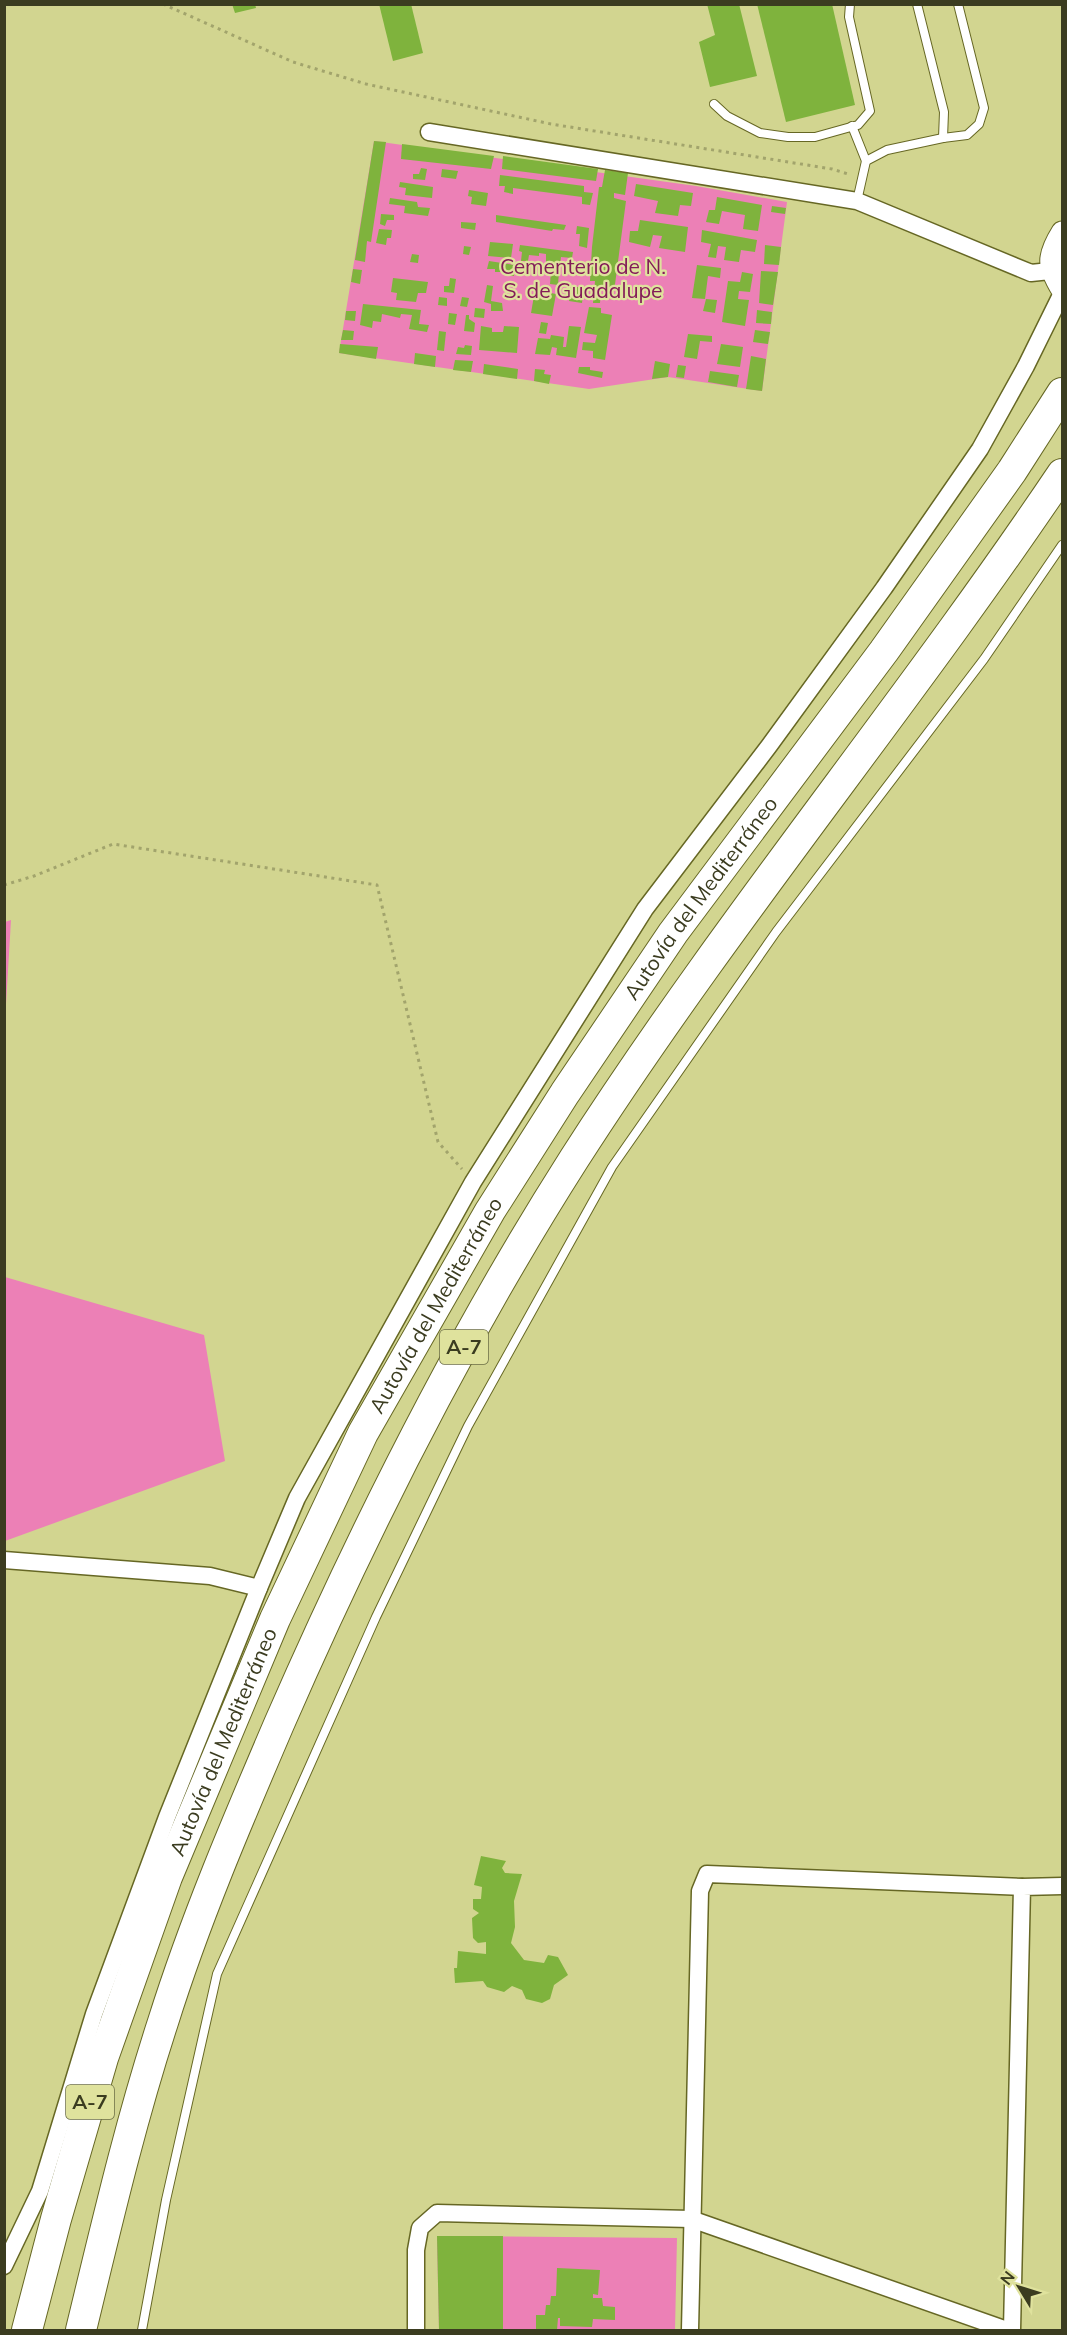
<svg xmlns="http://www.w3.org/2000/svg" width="1067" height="2335" viewBox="0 0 1067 2335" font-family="Mulish,sans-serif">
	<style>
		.green { fill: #ec80b6 }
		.building { fill: #7fb33d }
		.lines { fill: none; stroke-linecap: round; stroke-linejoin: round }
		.service-casing { stroke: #666724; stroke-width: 10 }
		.minor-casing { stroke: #666724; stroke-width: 19 }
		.tertiary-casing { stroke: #666724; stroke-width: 23 }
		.motorway-casing { stroke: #666724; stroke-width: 32 }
		.path { stroke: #a2a46c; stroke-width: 3; stroke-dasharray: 3 4.5; stroke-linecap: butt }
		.service { stroke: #fff; stroke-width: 8 }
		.minor { stroke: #fff; stroke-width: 16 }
		.tertiary { stroke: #fff; stroke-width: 21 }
		.motorway { stroke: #fff; stroke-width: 30 }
		.labels { text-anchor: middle; stroke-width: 4.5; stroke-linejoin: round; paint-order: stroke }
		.shield { fill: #dfe29d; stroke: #6c6e46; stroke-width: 1.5 }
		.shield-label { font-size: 20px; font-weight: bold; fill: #3b3c20 }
		.park-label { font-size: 21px; fill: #831b58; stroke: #dfe29d }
		.street-label { font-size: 21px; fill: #3b3c20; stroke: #dfe29d }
	</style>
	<rect width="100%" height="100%" fill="#d2d590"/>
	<!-- green -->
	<g class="green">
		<path d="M374,141L696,186L787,202L762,391L668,377L589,389L339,353Z"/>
		<path d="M11,920L5,1021V922Z"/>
		<path d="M5,1277L204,1335L225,1461L5,1541Z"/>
		<path d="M437,2236L677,2238L675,2330H439Z"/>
	</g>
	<!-- building -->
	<g class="building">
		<path d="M232,4H255L256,8L235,13Z"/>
		<path d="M379,4H411L423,53L393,61Z"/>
		<path d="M707,4H739L757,76L710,87L699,42L715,35Z"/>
		<path d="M757,4H832L855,105L786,122Z"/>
		<path d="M374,141L386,142L371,242L367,241L365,262L355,260Z"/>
		<path d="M402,144L494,156L491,169L401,159Z"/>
		<path d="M503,156L598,169L596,181L502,169Z"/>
		<path d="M421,168L427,169L425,180L413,179V174H419Z"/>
		<path d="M442,169L458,171L456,179L441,177Z"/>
		<path d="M605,170L628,173L625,195L614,193V198L626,201L614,292L601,289L600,303H593L595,281H590L592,247L599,187H602Z"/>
		<path d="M500,175L584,186V192L593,193L590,205L582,204V197L513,188V194L504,192L505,186H499Z"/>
		<path d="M400,182L433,187L432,198L405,195L406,188L399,187Z"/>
		<path d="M636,184L693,193L691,206L680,205L678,216L655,213L658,201L634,196Z"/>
		<path d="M469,190L488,193L486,206L471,204L472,197L468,196Z"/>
		<path d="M717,197L762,205L758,231L743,229L745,215L722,211L719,224L706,222L709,210H715Z"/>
		<path d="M390,198L417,202L418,207L430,208L428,216L404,213L405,206L389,204Z"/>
		<path d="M772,206L786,208L785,214L771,212Z"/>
		<path d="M381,214L394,215V220H387L385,226L380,224Z"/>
		<path d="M496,215L566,225L564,230L553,229L552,231L496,222Z"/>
		<path d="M640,220L688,227L685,252L659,248L662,236L653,235L650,247L629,242L630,231H638Z"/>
		<path d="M461,222L476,223L475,230L461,228Z"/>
		<path d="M577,226L589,228L587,248L579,246L580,234H576Z"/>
		<path d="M379,229L392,230L391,238H387L386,245L376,243Z"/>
		<path d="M702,230L757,240L755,252L741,250L739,262L724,260L726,247L718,246L716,258L708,257L711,244L701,242Z"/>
		<path d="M490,242L513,244L511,258L488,256Z"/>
		<path d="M520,245L573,252L572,258L561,257L560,265L546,263V254L539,253V256L529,255L528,261H521L522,252L519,251Z"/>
		<path d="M765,245L781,247L779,265L764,264Z"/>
		<path d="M464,246L471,247L469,255L463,254Z"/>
		<path d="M412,254L419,255L418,263L410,262Z"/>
		<path d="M489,261L515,265L514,276H507V272H495V269H487Z"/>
		<path d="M697,265L721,268L720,278L708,276L705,299L692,298Z"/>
		<path d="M353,269L362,270L360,284L351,282Z"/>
		<path d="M551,271L559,272L558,285L550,284Z"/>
		<path d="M761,271L778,272L773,305L759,303Z"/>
		<path d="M742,272L753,274L750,292L739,291L738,299L749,300L745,326L722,322L728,281L740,282Z"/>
		<path d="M393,278L428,282L426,293H418L416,302L396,300L397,293L391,292Z"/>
		<path d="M450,278L456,279L454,293L444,292V286H449Z"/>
		<path d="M487,285L493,286L491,301L502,303L503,311H491V304L484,302Z"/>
		<path d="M571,286L584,288L582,303L569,301Z"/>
		<path d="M535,290L556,294L552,316L531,313Z"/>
		<path d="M439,297L447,298V306L438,305Z"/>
		<path d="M462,297L469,298L467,307L460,306Z"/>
		<path d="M706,299L717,300L715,313L703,311Z"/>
		<path d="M363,304L421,310L419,324L429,325L427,332L409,329L412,315L401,314L400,318L382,314L381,322L373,321L372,328L360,325Z"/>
		<path d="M589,307L601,308V313L612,315L605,360L593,358V351L582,350L583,342L595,343L597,335L584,333Z"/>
		<path d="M475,308L485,309L484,318L474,317Z"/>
		<path d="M757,310L772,312L771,324L756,323Z"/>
		<path d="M346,311H356L355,321L345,320Z"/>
		<path d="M449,313L457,314L455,325L448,324Z"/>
		<path d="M466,315H469V319L475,323L474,332L464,331Z"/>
		<path d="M541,322L548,323L546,334L539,333Z"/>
		<path d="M481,326L492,328V332H503L504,326L519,327L517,353L479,350Z"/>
		<path d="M569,326L581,327L576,358L556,355L557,348L552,347L550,355L535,354L538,338L550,339L551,335L564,337L563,347H566Z"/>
		<path d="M343,330L354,331L353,340H341Z"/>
		<path d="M755,330L770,332L768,344L753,342Z"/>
		<path d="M439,331L446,332L444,351L437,350Z"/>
		<path d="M688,334L712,336V342L700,341L697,359L684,357Z"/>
		<path d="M340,344L378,347L376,359L339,353Z"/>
		<path d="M721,344L743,347L740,367L717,364Z"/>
		<path d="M465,345L472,346L471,355L456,354L458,347L464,348Z"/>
		<path d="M415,353L436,356L435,367L414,364Z"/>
		<path d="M751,356L766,359L762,391L746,389Z"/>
		<path d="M455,360L473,361L471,372L453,370Z"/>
		<path d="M655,361L670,364L668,377L652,379Z"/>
		<path d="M484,364L518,369L517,379L483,374Z"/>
		<path d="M678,365L686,366L684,378L676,377Z"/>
		<path d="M579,367H590V370L603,372L602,378L578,373Z"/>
		<path d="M535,369L545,370L544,374L551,375L549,384L534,381Z"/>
		<path d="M710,371L739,375L737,387L708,382Z"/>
		<path d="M481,1856L506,1861L502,1868L505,1873L522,1874L514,1901L515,1927L511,1943L524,1960L544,1963L548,1955L558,1957L568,1975L554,1985L550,1999L542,2003L526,1999L522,1990L512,1986L504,1992L487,1987L483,1981L455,1983L454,1968H457L458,1951L486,1954V1942L478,1943L473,1938L472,1918L479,1913L473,1909V1899H481L482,1887L474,1885Z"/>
		<path d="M437,2236H503V2330H439Z"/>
		<path d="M557,2268L600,2270L598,2295L593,2294V2298H602L603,2306L615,2307V2320L593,2319L592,2327L560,2326V2318H558L557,2330H536V2315H545L546,2305H550L551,2296H556Z"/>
	</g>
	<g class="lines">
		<defs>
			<g id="service">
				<path d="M917,4L944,112L943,138"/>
				<path d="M714,104L727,116L760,133L788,137H815L858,125L870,111L849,17L850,4"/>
				<path d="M852,126L866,161"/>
				<path d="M857,201L866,161L887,150L943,138L967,135L979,124L984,108L958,4"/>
				<path d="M142,2330L166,2200L217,1974L376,1617L468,1426L612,1167L776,932L984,659L1062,545"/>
			</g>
			<g id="minor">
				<path d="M429,132L857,201L1031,273L1050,271"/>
				<path d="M4,1560L210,1576L259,1588"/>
				<path d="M4,2266L40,2191L94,2014L167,1817L259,1588L297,1498L473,1182L645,909L769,746L884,588L980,449L1026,366L1062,293"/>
				<path d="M416,2330V2250L420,2228L437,2213L691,2219L1007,2330"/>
				<path d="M690,2330L700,1891L707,1874L1022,1887"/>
				<path d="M1012,2330L1022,1887L1062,1886"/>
			</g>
			<path id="tertiary" d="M1062,232C1047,256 1047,266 1062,290"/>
			<g id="motorway">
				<path id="s1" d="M27,2330L56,2219L103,2058L167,1877L275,1619L363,1433L490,1211L565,1093L673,933L884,651L1012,471L1062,393"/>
				<path d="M81,2330C106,2227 130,2123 163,2022C195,1920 237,1822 279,1724C364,1529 460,1338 574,1159C726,922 906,706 1062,474"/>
			</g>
		</defs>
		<!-- service casing -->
		<use href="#service" class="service-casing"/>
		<!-- minor casing -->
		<use href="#minor" class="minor-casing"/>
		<!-- tertiary casing -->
		<use href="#tertiary" class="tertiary-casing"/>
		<!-- motorway casing -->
		<use href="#motorway" class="motorway-casing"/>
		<!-- path -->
		<g class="path">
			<path d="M163,4L293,62L366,84L551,124L832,169L851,175"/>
			<path d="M4,885L34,876L113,844L377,885L438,1142L462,1169"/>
		</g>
		<!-- service -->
		<use href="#service" class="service"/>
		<!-- minor -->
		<use href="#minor" class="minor"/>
		<!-- tertiary -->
		<use href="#tertiary" class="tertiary"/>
		<!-- motorway -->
		<use href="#motorway" class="motorway"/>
	</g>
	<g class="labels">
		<!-- shield labels -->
		<g class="shield">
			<rect x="440" y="1330" width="48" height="34" rx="4.5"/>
			<rect x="66" y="2085" width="48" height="34" rx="4.5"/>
		</g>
		<g class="shield-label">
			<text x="464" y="1354">A-7</text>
			<text x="90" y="2109">A-7</text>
		</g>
		<!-- park labels -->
		<g class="park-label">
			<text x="583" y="274">Cementerio de N.<tspan x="583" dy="24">S. de Guadalupe</tspan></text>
		</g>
		<!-- street labels -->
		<g class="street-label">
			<text dy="7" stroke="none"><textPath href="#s1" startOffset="1593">Autovía del Mediterráneo</textPath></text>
			<text dy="7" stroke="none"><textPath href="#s1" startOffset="1107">Autovía del Mediterráneo</textPath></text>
			<text dy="7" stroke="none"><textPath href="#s1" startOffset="621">Autovía del Mediterráneo</textPath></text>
		</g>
	</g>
	<!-- border -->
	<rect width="1067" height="2335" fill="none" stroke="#3b3c20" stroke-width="12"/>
	<!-- north arrow -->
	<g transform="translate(1019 2287) rotate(308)" stroke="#dfe29d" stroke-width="4.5" paint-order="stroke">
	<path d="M0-4.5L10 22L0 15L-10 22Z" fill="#3b3c20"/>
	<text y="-9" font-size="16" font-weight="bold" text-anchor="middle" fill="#3b3c20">N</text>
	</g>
</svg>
